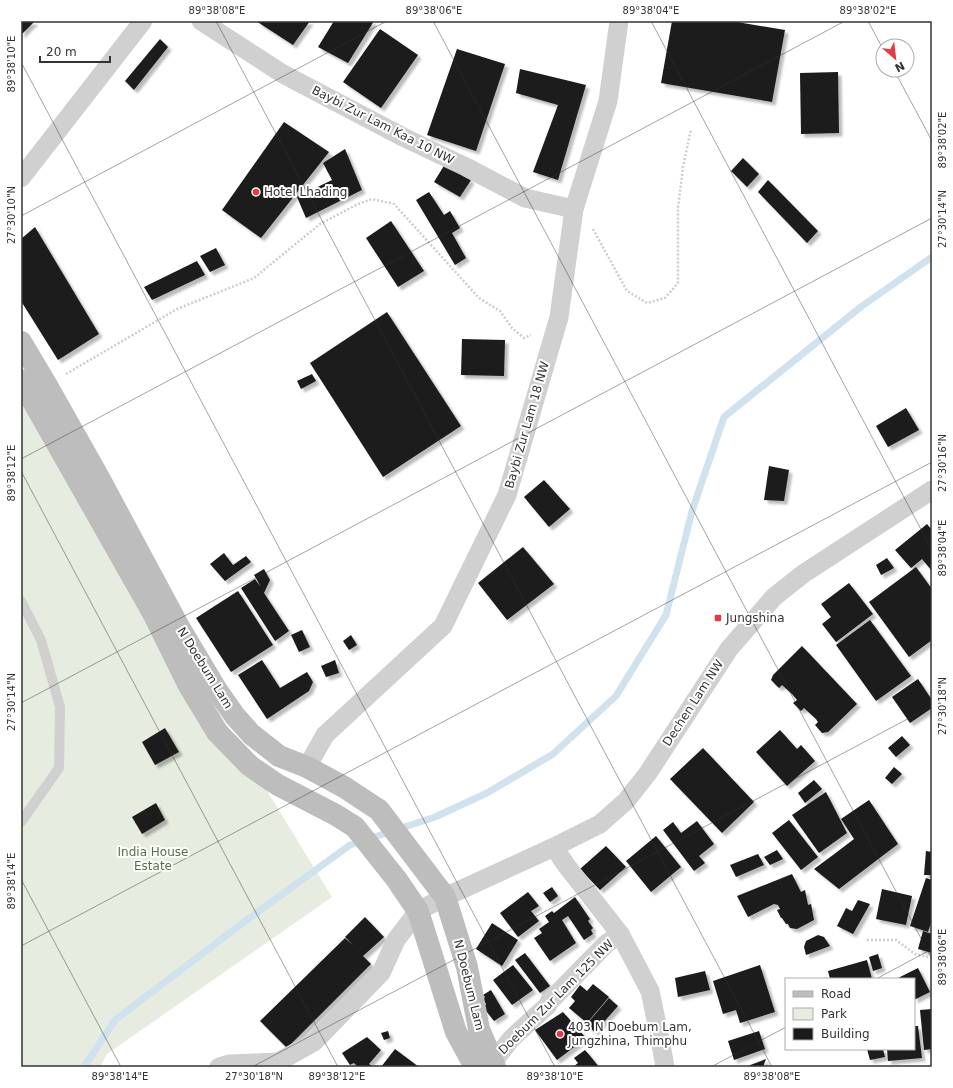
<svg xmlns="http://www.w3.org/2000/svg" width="953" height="1088" viewBox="0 0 953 1088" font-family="'DejaVu Sans',sans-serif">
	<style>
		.green { fill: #e6ecdf }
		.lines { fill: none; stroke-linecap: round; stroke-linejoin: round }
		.stream { stroke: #cfe2ee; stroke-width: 7 }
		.building { fill: #1a1a1a; filter: url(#shadow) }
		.path { stroke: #cdcdcd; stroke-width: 2.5; stroke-dasharray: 2 2; stroke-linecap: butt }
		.service { stroke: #d0d0d0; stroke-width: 10 }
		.minor { stroke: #d0d0d0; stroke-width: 19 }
		.secondary { stroke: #bdbdbd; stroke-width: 22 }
		.ticks { fill: none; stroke: #333; stroke-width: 1; stroke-opacity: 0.45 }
		.poi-dot { fill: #e63946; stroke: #fff; stroke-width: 1.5 }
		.labels { text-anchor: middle; stroke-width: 4; stroke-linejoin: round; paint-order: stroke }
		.street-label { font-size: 12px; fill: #333; stroke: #fff }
		.poi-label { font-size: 12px; fill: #333; stroke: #fff; text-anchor: start }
		.park-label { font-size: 12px; fill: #56703f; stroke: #fff }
		.neatline { fill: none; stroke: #333; stroke-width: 1.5 }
		.ticks-label { font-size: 10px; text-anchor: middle; fill: #333 }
	</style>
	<defs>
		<filter id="shadow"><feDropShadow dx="3.5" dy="3.5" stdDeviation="1" flood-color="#0004"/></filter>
	</defs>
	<rect width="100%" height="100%" fill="#fff"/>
	<!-- green -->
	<path class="green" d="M21,389L332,897L107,1054L100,1067H21Z"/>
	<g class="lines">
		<!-- stream -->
		<path class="stream" d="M84,1067L115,1020L248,919L350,845L435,817L487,793L553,754L616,696L666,615L692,511L724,417L862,306L932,257"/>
	</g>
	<!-- building -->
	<g class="building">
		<path d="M21,21H35L21,35Z"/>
		<path d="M256,21H310L293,45Z"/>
		<path d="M334,21H374L348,63L318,47Z"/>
		<path d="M672,21H731L785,30L772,102L661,83Z"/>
		<path d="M380,29L418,55L381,108L343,82Z"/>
		<path d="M160,39L168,47L134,90L125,81Z"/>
		<path d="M457,49L505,64L476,151L427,135Z"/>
		<path d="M520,69L586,85L558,180L533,172L558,105L516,93Z"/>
		<path d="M838,72L839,133L801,134L800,73Z"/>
		<path d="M284,122L329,152L261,238L222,210Z"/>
		<path d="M345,149L362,190L306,218L297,197L332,180L323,163Z"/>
		<path d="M743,158L759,174L747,187L731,171Z"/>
		<path d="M445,164L471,180L460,197L434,182Z"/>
		<path d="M768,180L818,231L807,243L758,192Z"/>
		<path d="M429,192L444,215L450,211L460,228L452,233L466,258L455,265L416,200Z"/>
		<path d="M391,221L424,271L398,287L366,238Z"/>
		<path d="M35,227L99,334L58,360L21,301V239Z"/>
		<path d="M216,248L225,265L210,272L200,256Z"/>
		<path d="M197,261L205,275L152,300L144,287Z"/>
		<path d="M387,312L461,426L383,477L310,363Z"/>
		<path d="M462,339L505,340L504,376L461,375Z"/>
		<path d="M312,374L316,381L301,389L297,381Z"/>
		<path d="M906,408L919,430L888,447L876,426Z"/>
		<path d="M769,466L789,470L784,501L764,500Z"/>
		<path d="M544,480L570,509L549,527L524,497Z"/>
		<path d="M927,524L932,530V571L922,559L911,568L895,550Z"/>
		<path d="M523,547L554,584L507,620L478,583Z"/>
		<path d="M224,553L233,565L246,556L251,562L225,581L210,564Z"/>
		<path d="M887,558L894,568L881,575L876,565Z"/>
		<path d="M916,567L932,589V640L909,657L869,602Z"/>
		<path d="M264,569L270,580L264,593L289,631L275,641L241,588L255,579L261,587L254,575Z"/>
		<path d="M849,583L873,614L836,642L822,624L831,617L821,604Z"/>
		<path d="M238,591L273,645L231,672L196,618Z"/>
		<path d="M870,620L911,676L876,701L836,645Z"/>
		<path d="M302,630L310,647L299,652L291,635Z"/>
		<path d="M351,635L357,645L349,650L343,641Z"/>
		<path d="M802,646L857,704L828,732L822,733L815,725L818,722L816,719L804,708L801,711L793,703L797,700L792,694L782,685L779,688L771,680L773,675Z"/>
		<path d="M262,660L280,688L307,672L313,682L309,691L267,719L238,675Z"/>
		<path d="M335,660L339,673L326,677L321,666Z"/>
		<path d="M918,679L932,700V708L910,723L892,697Z"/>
		<path d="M165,728L179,752L155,765L142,742Z"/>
		<path d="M780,730L797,749L801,745L815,761L787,786L756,752Z"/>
		<path d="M902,736L910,745L896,757L888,748Z"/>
		<path d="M703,748L754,802L722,833L670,779Z"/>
		<path d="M894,767L902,774L892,784L885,778Z"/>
		<path d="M814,780L822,789L805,803L798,793Z"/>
		<path d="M826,792L847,833L819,853L792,815Z"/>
		<path d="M869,800L898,844L839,889L814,869L833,855L854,839L841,819Z"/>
		<path d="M156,803L165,820L142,834L132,817Z"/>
		<path d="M789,820L818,857L801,870L772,833Z"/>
		<path d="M697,821L714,844L699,856L705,863L694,871L663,830L673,822L681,833Z"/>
		<path d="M656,836L681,867L651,892L626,861Z"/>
		<path d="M606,846L626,867L600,890L580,869Z"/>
		<path d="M777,850L783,859L770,865L764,857Z"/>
		<path d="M926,851L932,852V875H924Z"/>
		<path d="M758,854L764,865L736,877L730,865Z"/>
		<path d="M792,874L801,892L805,890L808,905L811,904L814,920L797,929L790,928L788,924H786L782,918H781L777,910L780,909L778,905L774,904L748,917L737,896Z"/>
		<path d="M926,878L932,880V920L928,932L910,926Z"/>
		<path d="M552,887L558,896L550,902L543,893Z"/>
		<path d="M882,889L912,896L906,925L876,919Z"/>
		<path d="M528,892L539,906L531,911L539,921L518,937L500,913Z"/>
		<path d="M575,897L590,919L588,921L593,928L591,930L593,934L584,940L568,916L562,920L576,943L550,961L534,938L542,933L539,929L549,922L545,916L552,911L554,913Z"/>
		<path d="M858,900L870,904L853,934L837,926L846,908L852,911Z"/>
		<path d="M365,917L384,937L363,956L371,964L287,1048L260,1021L345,938L354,946L345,937Z"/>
		<path d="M492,923L518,940L502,966L476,949Z"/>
		<path d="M923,931L932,934V953L918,949Z"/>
		<path d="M818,935L824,937L830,946L806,955L804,947L806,941Z"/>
		<path d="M525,953L550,986L540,993L515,960Z"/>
		<path d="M878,954L882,968L873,971L869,957Z"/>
		<path d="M867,960L872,979H830L828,971Z"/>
		<path d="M513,965L533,990L512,1005L493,980Z"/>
		<path d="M760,965L775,1012L740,1023L736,1010L723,1014L713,981Z"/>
		<path d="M918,968L930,992L914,1000V979H896Z"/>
		<path d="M705,971L710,990L678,997L675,978Z"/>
		<path d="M593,984L609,997L587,1023L569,1008L575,1001L571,997L580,985L587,991Z"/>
		<path d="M491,990L505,1014L494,1021L483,1007L486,1004L483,999L485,997L483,995Z"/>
		<path d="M609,998L618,1006L595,1032L586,1025Z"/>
		<path d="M932,1009V1049L924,1050L920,1010Z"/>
		<path d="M563,1012L586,1038L557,1060L535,1030Z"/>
		<path d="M914,1026H918L922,1058L888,1061L887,1049H914Z"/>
		<path d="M388,1031L390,1038L384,1040L381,1033Z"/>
		<path d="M759,1031L765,1049L734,1060L728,1041Z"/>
		<path d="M367,1037L381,1050L369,1064L373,1067H358L354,1063L350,1065L342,1053Z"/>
		<path d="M395,1049L419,1067H381Z"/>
		<path d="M867,1049H883L885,1057L870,1060Z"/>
		<path d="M585,1050L591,1057L599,1067H573L578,1063L574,1058Z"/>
		<path d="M766,1059L763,1067H745Z"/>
	</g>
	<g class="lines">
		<!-- path -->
		<g class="path">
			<path d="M593,229L627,291L647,303L665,298L678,283V208L683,167L691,129"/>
			<path d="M66,374L177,309L254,278L320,224L358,204L372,199L394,204L479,298L500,311L512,328L524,338L531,335"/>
			<path d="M867,940H896L915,954L932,958"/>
		</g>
		<!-- service -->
		<path class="service" d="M21,601L41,640L60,707L59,768L21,822"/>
		<!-- minor -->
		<g class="minor">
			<path d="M201,21L283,74L403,137L466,167L525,198L574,209"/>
			<path d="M21,178L143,21"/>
			<path d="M307,767L325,735L443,626L507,495L559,317L574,209L608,101L619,21"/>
			<path d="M554,847L566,865L620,934L650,991L660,1039L665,1067"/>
			<path d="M493,1062L511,1039L548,1005L549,1002L606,944L620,934"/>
			<path d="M219,1067L229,1064L278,1062L314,1042L381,973L396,940L418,911L445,897L554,847L600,824L626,801L648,773L729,649L774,597L803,574L932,490"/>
		</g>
		<!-- secondary -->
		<g class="secondary">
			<path d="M21,342L46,384L98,476L179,627L216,689L235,716L251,734L279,756L307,767L344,787L379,810L445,897L467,967L479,1029L495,1067"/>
			<path d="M21,380L153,613L188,684L217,732L250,766L278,785L336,815L355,827L397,880L418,911L456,1032L475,1067"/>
		</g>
	</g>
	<!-- ticks -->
	<path class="ticks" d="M216,21L772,1067M433,21L932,959M651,21L932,550M868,21L883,49M21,62L555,1067M894,70L932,141M21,216L387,21M21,459L845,21M21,471L338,1067M21,703L932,218M21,879L121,1067M21,946L932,462M876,979L932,949M252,1067L932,706M711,1067L786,1027"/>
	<!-- markers -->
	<g class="poi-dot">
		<circle cx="256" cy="192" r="4"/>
		<rect x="714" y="614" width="8" height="8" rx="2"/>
		<circle cx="560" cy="1034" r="4"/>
	</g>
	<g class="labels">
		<!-- street labels -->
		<g class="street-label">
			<text transform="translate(383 125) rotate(27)" y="4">Baybi Zur Lam Kaa 10 NW</text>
			<text transform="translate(527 425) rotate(-74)" y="4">Baybi Zur Lam 18 NW</text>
			<text transform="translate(205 668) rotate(58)" y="4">N Doebum Lam</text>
			<text transform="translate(693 703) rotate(-57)" y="4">Dechen Lam NW</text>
			<text transform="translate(469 985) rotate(76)" y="4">N Doebum Lam</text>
			<text transform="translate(556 997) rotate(-45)" y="4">Doebum Zur Lam 125 NW</text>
		</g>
		<!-- poi labels -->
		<g class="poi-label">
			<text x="264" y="196">Hotel Lhading</text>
			<text x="726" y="622">Jungshina</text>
			<text x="568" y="1031">403 N Doebum Lam,<tspan x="568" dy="14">Jungzhina, Thimphu</tspan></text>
		</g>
		<!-- park labels -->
		<g class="park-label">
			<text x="153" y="856">India House<tspan x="153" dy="14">Estate</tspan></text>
		</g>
	</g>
	<!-- border -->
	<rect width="953" height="1088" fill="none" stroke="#ffffff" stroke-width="44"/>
	<!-- legend -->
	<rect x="785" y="978" width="130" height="72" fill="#ffffff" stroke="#adadad"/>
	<rect x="793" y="991" width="20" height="6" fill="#bdbdbd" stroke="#adadad"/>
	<text x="821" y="998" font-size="12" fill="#333333">Road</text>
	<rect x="793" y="1008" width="20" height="12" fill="#e6ecdf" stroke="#adadad"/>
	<text x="821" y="1018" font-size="12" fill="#333333">Park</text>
	<rect x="793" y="1028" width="20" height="12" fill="#1a1a1a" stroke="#adadad"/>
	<text x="821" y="1038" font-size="12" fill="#333333">Building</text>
	<!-- north arrow -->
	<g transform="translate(895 58) rotate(152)"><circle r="19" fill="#ffffff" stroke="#adadad"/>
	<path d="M0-3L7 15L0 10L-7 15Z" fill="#e63946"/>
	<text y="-6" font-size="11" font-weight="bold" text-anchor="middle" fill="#333333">N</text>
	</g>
	<!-- scale -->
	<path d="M40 56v6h70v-6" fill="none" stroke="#333333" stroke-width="2"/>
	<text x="46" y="56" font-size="12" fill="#333333" stroke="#ffffff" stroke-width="3" paint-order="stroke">20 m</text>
	<rect x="22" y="22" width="909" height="1044" class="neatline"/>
	<g class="ticks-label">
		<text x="217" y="14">89°38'08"E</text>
		<text x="434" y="14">89°38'06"E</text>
		<text x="651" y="14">89°38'04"E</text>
		<text x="868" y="14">89°38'02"E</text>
		<text transform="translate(11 64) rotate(-90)" y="4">89°38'10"E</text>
		<text transform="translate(942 140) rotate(-90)" y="4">89°38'02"E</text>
		<text transform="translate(11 215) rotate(-90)" y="4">27°30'10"N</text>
		<text transform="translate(942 219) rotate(-90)" y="4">27°30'14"N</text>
		<text transform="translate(942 463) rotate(-90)" y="4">27°30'16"N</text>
		<text transform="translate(11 473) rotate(-90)" y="4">89°38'12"E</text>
		<text transform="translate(942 548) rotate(-90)" y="4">89°38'04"E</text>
		<text transform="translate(11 702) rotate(-90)" y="4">27°30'14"N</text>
		<text transform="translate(942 706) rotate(-90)" y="4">27°30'18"N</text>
		<text transform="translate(11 881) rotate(-90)" y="4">89°38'14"E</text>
		<text transform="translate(942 957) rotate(-90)" y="4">89°38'06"E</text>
		<text x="120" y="1080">89°38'14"E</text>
		<text x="254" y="1080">27°30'18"N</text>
		<text x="337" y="1080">89°38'12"E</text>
		<text x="555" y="1080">89°38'10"E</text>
		<text x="772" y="1080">89°38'08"E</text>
	</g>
</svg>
